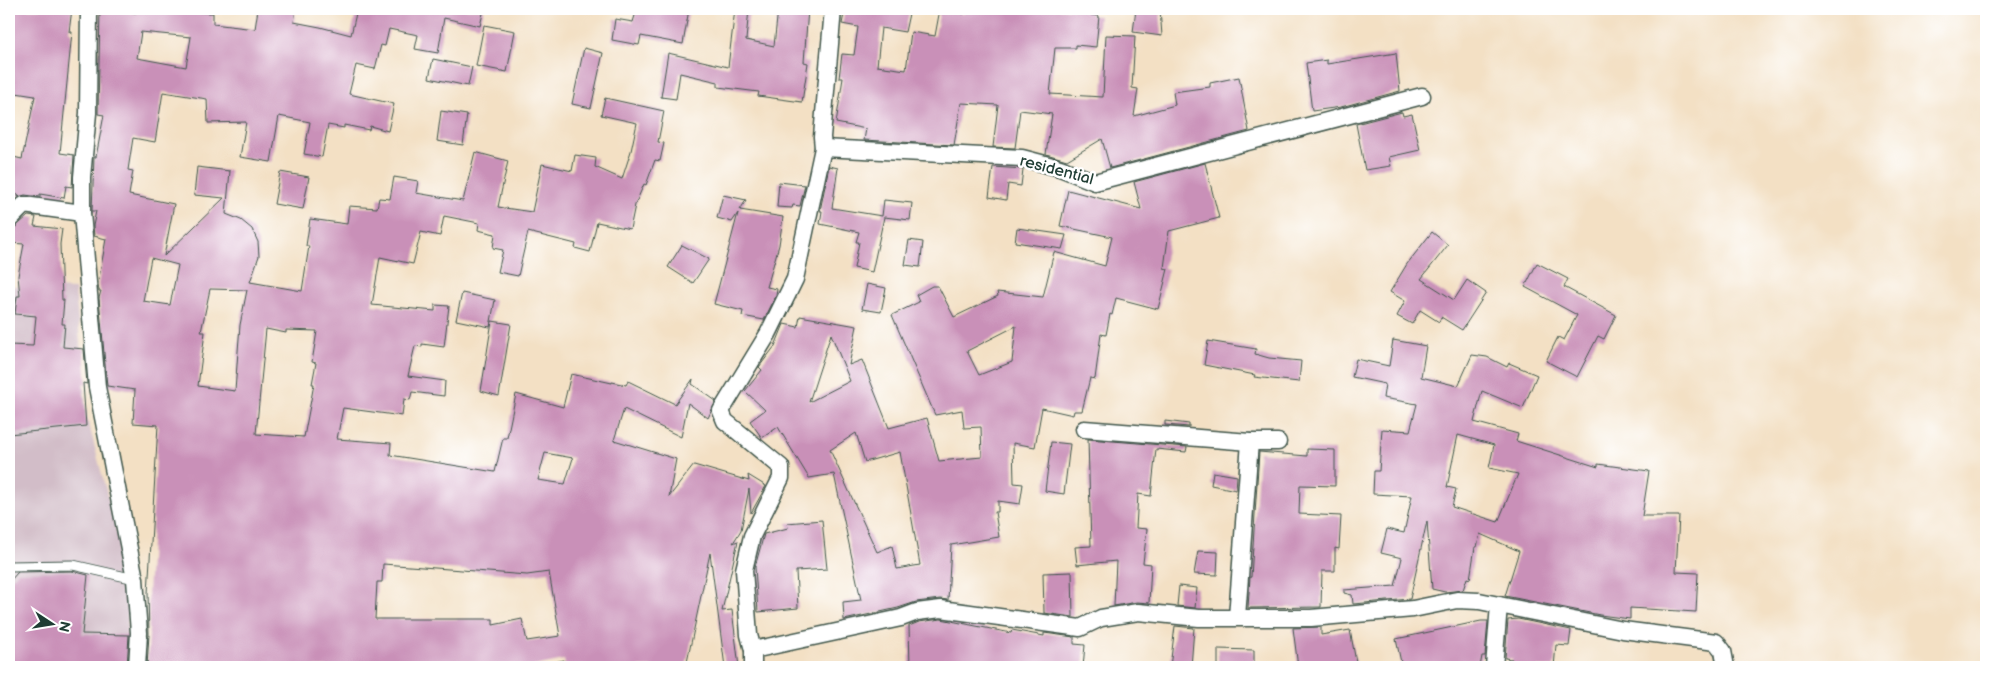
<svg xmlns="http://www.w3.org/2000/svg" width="1995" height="676" viewBox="0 0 1995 676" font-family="'Balsamiq Sans',sans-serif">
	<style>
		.industrial { fill: #d2bdc8 }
		.building { fill: #c990b8; fill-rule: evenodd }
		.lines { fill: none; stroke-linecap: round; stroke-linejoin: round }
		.service-casing { stroke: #3f554a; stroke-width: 11 }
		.minor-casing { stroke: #3f554a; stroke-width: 19 }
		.service { stroke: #fff; stroke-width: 9 }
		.minor { stroke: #fff; stroke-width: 16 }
		.labels { text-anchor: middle; stroke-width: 5; stroke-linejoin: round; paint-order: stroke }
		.street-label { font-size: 16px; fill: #1f3d34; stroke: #fff }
	</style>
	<rect width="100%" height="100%" fill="#fff"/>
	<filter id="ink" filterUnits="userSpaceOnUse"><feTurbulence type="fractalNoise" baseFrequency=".02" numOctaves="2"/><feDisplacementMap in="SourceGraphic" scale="10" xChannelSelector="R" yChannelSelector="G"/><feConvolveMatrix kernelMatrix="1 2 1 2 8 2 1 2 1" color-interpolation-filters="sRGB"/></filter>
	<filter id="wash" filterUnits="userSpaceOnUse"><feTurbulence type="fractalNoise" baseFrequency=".0096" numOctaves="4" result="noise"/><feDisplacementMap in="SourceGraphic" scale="20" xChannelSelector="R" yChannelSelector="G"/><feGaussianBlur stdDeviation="1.12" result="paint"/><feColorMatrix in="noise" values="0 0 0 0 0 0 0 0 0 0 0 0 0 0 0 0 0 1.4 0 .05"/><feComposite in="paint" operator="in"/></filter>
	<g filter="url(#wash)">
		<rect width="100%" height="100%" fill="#f3e0c4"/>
		<!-- industrial -->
		<path class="industrial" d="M9,286L75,289L87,417L129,578L126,667H9Z"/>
		<g id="blocks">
			<!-- building -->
			<g class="building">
				<path d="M9,9H72L69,32H72L60,153L74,155L72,187L66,186L64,198L40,194V197L25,195L18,197L19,195L9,194V156L22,159L35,96L9,92Z"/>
				<path d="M100,9L136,13L137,9H182V12L213,13V24L255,29L258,9H296L294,22L320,27L351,35L357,9H484L480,26L444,18L438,53L415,49L418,35L389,29L385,46L381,45L375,69L356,65L349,94L394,104L388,131L370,126L369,130L344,125V128L328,125L322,157L304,154L310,122L279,116L271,162L240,157L246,122L208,123L207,99L163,92L155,142L133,138L128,170L133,171L129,195L174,204L164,256L224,198L194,195L197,167L230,171L226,214L241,220L252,229L258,242L259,256L250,282L302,291L309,246H306L310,219L347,224L349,206L377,208L379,198L390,199L394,177L418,181L416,193L463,201L475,152L508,161L498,207L532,212L542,164L572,171L575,155L596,158L595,167L622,179L631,151L637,123L601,115L605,98L664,111L658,142L664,143L660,161L655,160L646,185L644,184L635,205L630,229L597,222L590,252L575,248L576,244L528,232L518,276L498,272L503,250L493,248L495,234L478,230L479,223L444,216L440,236L421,232L413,264L380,257L372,305L435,311V305L449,306L444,347L422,344V347L415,346L408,376L445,381L444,396L412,392L410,400L404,399L402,416L343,408L337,439L391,443L390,455L495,472L503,438H507L516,394L563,407L571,374L612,383V382L626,385L628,381L675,404L693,379L692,384L716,401L708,418L688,403L681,437L624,409L614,440L676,459L669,497L694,465L749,481L748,475L766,486L751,513L749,489L741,530L733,543L738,541L722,611L732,610L739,667H725L710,553L686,667H565L564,660L531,667H147L149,634L148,593L158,425L133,423L135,390L107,386L99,298L101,291H99L98,284L106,239L94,236L93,226L96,211H92L94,157H96L104,115L98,114ZM141,32L191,37L186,67L137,58ZM151,258L178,265L170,305L143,301ZM210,289L247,290L240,325L235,391L198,386L205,332H201ZM266,329L286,333V330L317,331L312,362L316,363L312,384H314L304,437L256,434ZM545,453L573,458L565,484L538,480ZM383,564L527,575L549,572L560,636L527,641L522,619L493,625V619H375L377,582H382Z"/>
				<path d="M637,9H689L683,44L641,36L639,45L612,40L615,19L633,22Z"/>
				<path d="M735,9H749L746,40L774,46L778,9H808L804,62L808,63L802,102L758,96L759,92L718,87V82L680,73L676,99L661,97L668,53L728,67Z"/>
				<path d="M845,9H910L905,32L881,28L877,66L906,70L911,32L935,36L940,9L964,14V9H1091V15L1099,16L1096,47L1076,45V48H1055L1050,94L1103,97L1106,35L1135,36L1132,88L1138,89L1134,116L1175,105L1173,92L1210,87V83L1239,77L1249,131L1110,168L1102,139L1067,160L1046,154L1052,114L1020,110L1015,148L993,147L998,105L961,103L954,145L864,140L866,129L836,123L843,78H839L842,54L854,55L858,27L842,24Z"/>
				<path d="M1136,9H1160L1162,36L1133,32Z"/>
				<path d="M484,25L515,31L507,72L476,66Z"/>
				<path d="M584,48L603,53L591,108L572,104Z"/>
				<path d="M1396,53L1400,91L1341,107L1312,111L1306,63L1327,60V64Z"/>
				<path d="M433,59L472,67L468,86L429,78Z"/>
				<path d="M441,111L467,115L463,145L437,141Z"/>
				<path d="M1402,112L1403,116L1412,114L1420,150L1389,157L1391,166L1365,170L1356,124Z"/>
				<path d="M1205,163L1219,218L1169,231L1164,268L1168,269L1158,309L1116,298L1112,315L1110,314L1106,335L1101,334L1095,379L1090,378L1082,411H1074L1073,415L1042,408L1035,447L1013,443L1014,483L1023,484L1020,504L998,501V512H995L999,537L951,545L948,600L940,599L916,602L898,608L844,620L843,602L861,600L834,474L809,478L778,427L762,438L750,421L765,410L745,391L762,370L759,367L775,346L784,324L798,327L800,316L857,326L849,365L862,360L889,428L927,418L939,461L982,457L981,427L964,428L962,410L935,415L892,315L919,302L916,295L932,286H938L954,317L998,296L997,292L1043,297L1054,252L1105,266L1112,237L1060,226L1068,190L1141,209L1134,182ZM1016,326L1012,362L979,375L967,351ZM831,334L850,381L809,402ZM856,433L865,462L900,452L920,565L897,569L892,546L877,552L830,450Z"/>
				<path d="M829,166L838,168L832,208L882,216L884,200L912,203L910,220L884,217L872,272L854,268L859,242H856L859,232L820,224L822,211H820Z"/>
				<path d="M993,167L1023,169L1021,186L1008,184L1006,200L989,197Z"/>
				<path d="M280,172L309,177L303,209L274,204Z"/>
				<path d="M779,182L805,185L800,206L793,205L792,208L777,207Z"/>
				<path d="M723,195L746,200L740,210L783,217L779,245L767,287L777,289L776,296L764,320L742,316L743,311L714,304L738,213L732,222L717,218Z"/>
				<path d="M28,216L36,217L34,226L62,229L60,244L62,300H64L62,324H65L63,347L84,349L87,384L83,383L86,426L9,434V345L33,346L36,316L15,314L17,296H20L18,276L24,244L10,243L12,230Z"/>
				<path d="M1017,228L1066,235L1062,249L1015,242Z"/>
				<path d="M1432,232L1448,245L1421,279L1454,300L1467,280L1486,293L1462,330L1441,317L1439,322L1420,310L1412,324L1397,316L1405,301L1390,292L1407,264Z"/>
				<path d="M909,240L923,242L920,267L905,265Z"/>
				<path d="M682,245L709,259L693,283L668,267Z"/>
				<path d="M1537,263L1568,279L1564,287L1616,315L1604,339L1598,336L1577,377L1546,361L1558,337L1564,340L1577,315L1525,287Z"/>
				<path d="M867,284L886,288L881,312L862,309Z"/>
				<path d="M462,293L495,300L490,327L456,320Z"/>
				<path d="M492,321L511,324L499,396L481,391Z"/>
				<path d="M1393,340L1426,346L1421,377L1458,386L1472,355L1487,357L1507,367L1509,363L1537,375L1523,408L1482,391L1474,422L1518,434L1516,441L1598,467V464L1649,471L1642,516H1679L1676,572L1698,573L1696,612L1630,608V619L1600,615L1505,596L1519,551L1480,534L1477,547H1475L1470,579L1467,578L1463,590L1445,592L1432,589L1427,521L1410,599L1353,604L1352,595L1344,593V590L1395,586L1402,558L1381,553L1387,529L1404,533L1412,496L1373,494L1374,471H1379L1382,429L1410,431L1417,404L1383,398L1385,384L1352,377L1356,359L1389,366ZM1458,435L1494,445L1489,468L1518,474L1498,522L1452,507L1456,489L1447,487Z"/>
				<path d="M1208,341L1256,349L1255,354L1269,358L1301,361L1299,382L1254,377L1255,375L1204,365Z"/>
				<path d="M1165,421L1189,424V427L1165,425Z"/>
				<path d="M1088,439L1187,447L1186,452L1156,449L1151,496L1138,494L1136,528L1147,529L1143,563L1151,564L1149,603L1137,602L1114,606L1116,561L1077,565L1075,547L1091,546Z"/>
				<path d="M1051,442L1070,444L1064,494L1045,491Z"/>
				<path d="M1307,449L1335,450V486L1300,485L1299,514L1341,516L1339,549L1335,548V571H1322L1321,607L1248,608L1250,577H1251L1259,452L1307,456Z"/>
				<path d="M1213,472L1237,476L1236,490L1211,485Z"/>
				<path d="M822,520L827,569L796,571L798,608L758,612L755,567L764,534L788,528L787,523Z"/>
				<path d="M1198,551L1218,552L1217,575L1194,574Z"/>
				<path d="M72,571L88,575L82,634L129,635L127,667H9V582L18,572Z"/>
				<path d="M1072,572L1073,617L1044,613L1043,573Z"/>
				<path d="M1179,586L1197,588L1195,608L1177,606Z"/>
				<path d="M941,619L1011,633L1012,630L1044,636V633L1074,637V644L1085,645L1083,667H910L909,626L919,622Z"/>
				<path d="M1518,619L1571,630L1569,646L1556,645L1554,667H1511L1512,659L1505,658L1508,620Z"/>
				<path d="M1481,621H1488L1485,656H1482L1480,667H1402L1396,639Z"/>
				<path d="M1175,626L1194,628L1191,667H1170Z"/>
				<path d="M1321,627V635L1350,630L1357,667H1298L1293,628Z"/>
				<path d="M1218,649L1254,650V667H1218Z"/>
			</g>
		</g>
	</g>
	<g filter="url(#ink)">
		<use href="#blocks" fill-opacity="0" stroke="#3f554a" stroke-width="1"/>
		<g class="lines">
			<defs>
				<path id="service" d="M9,566L73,565L135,579"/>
				<g id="minor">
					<path d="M89,9L88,113L82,177V213L97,387L135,579L139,633L137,667"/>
					<path d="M823,148L1022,158L1060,168L1095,182L1422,96"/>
					<path d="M9,220L24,205L82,213"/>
					<path d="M1084,429L1250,442H1278"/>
					<path d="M1499,605L1623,630L1716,642L1723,651L1726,667"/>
					<path d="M1237,617L1250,442"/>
					<path d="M753,650L901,618L917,612L941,609L1080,628L1101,618L1138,612L1199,618H1311L1413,609L1457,600L1479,601L1499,605L1494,667"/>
					<path d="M753,667V650L749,635L744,570L752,536L781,478V467L725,421L721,411L768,334L795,279L823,148L822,137L833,9"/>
				</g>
			</defs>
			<!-- service casing -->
			<use href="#service" class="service-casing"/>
			<!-- minor casing -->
			<use href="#minor" class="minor-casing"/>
			<!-- service -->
			<use href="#service" class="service"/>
			<!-- minor -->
			<use href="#minor" class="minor"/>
		</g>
	</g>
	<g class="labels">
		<!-- street labels -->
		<g class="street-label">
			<text transform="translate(1057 169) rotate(15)" y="6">residential</text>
		</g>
	</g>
	<!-- margin -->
	<rect width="1995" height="676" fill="none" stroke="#fff" stroke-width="30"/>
	<!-- north arrow -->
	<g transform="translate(52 624) rotate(102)" stroke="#ffffff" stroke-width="4" paint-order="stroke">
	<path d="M0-4L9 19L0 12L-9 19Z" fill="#1f3d34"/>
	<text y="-8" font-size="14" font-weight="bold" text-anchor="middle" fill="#1f3d34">N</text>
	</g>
</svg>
